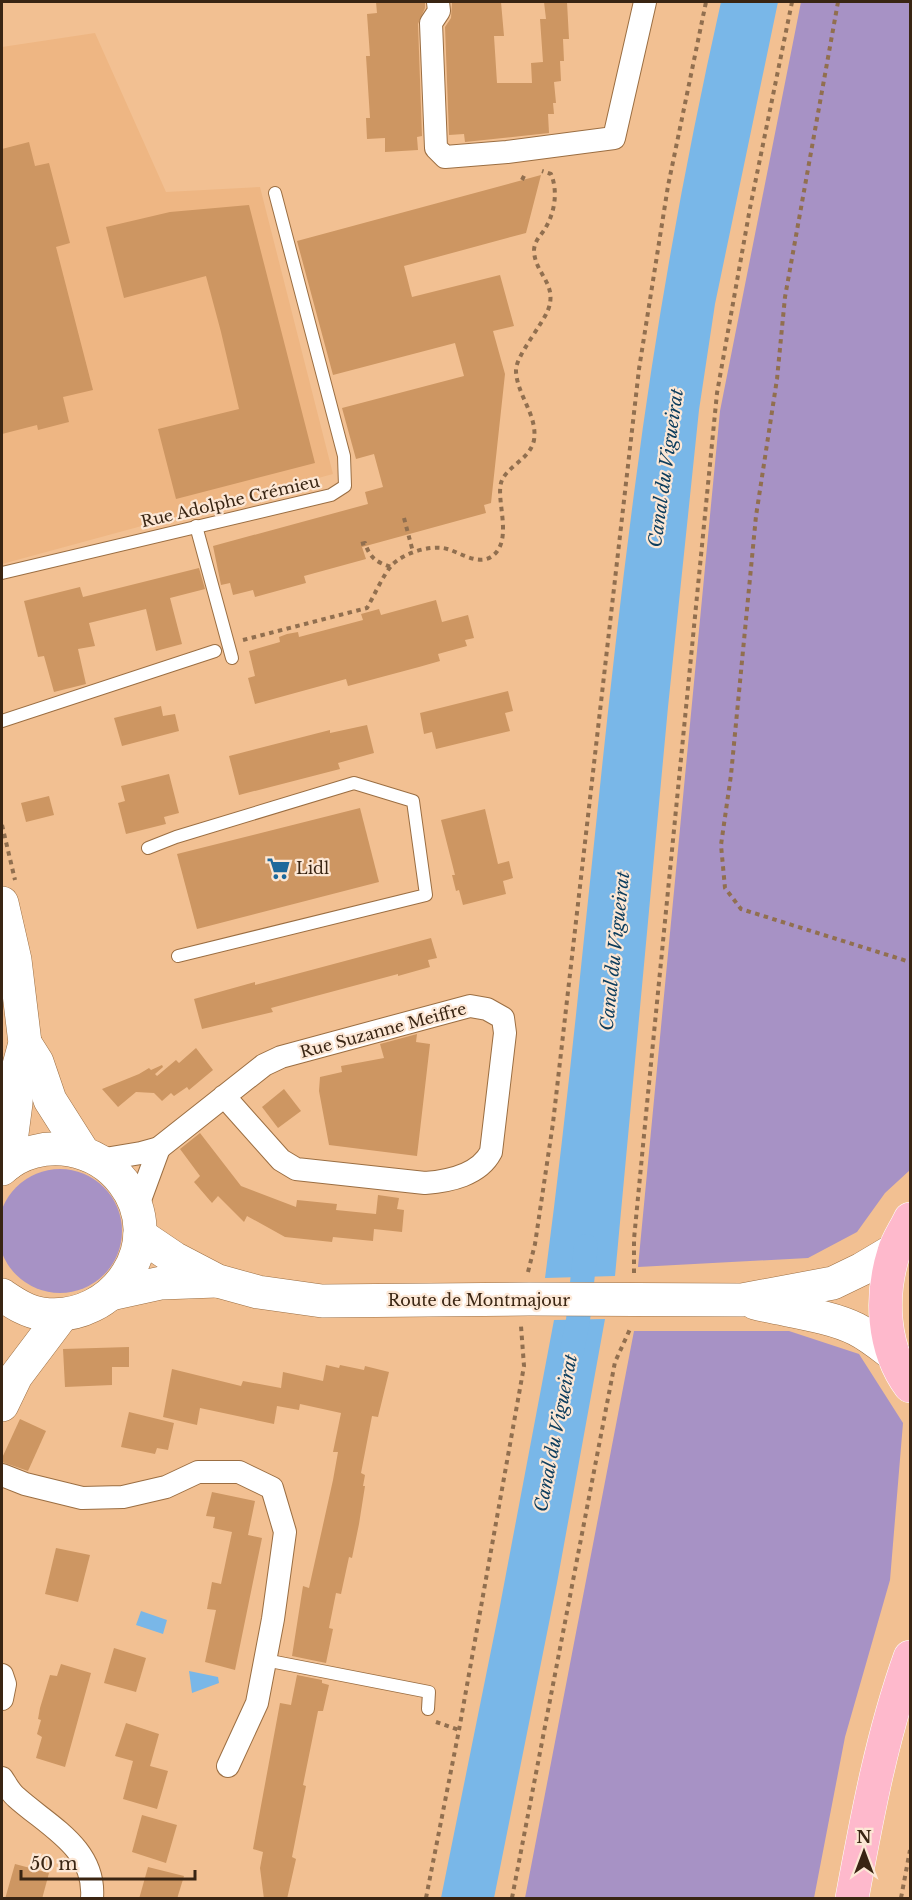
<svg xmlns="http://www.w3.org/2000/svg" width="912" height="1900" viewBox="0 0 912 1900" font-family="'Libre Baskerville',serif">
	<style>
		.built { fill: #eeb683 }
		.green { fill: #a792c5 }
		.water { fill: #79b7e8 }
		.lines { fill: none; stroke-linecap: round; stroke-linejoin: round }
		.canal { stroke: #79b7e8; stroke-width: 24 }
		.building { fill: #cd9662 }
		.lane-casing { stroke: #9b6e42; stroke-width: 14 }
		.street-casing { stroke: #9b6e42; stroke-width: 24 }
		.secondary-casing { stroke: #9b6e42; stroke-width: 34 }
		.primary-casing { stroke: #fff; stroke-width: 34 }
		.path { stroke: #916f4f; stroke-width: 4; stroke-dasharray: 4.5 4.5; stroke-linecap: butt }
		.lane { stroke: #fff; stroke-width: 12 }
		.street { stroke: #fff; stroke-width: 22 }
		.secondary { stroke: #fff; stroke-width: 33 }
		.primary { stroke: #feb9cc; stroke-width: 33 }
		.labels { text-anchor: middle; stroke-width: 4.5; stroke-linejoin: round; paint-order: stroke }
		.street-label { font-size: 16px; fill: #392513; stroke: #fce7d5 }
		.poi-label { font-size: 16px; fill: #392513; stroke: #fce7d5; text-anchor: start }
		.water-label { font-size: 18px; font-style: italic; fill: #0c3d5d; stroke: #fce7d5 }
	</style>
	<rect width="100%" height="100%" fill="#f2c092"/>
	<!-- built -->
	<path class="built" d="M95,33L166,192L260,187L333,474L2,564V47Z"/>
	<!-- green -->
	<g class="green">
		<path d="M801,2H910V1170L885,1193L857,1232L808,1258L638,1267L720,411Z"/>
		<circle cx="60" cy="1231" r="62"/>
		<path d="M634,1331H789L859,1354L903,1423L890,1580L845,1737L814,1898H525Z"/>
	</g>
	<!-- water -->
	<g class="water">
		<path d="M721,2H778L715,304L699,410L668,707L615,1276L545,1278C580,1014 600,749 635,486C656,323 685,162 721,2Z"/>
		<path d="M605,1319L557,1583L494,1898H441L499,1611L554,1320Z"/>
		<path d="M141,1611L167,1620L163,1634L136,1625Z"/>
		<path d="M189,1671L218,1677L219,1683L192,1693Z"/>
	</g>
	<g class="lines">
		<!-- canal -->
		<path class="canal" d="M572,1351L578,1320L586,1246"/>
	</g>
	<!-- building -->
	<g class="building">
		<path d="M376,2H425V8L418,24L422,136L417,137L418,150L385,152V138L367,139L366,118H370L366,56H370L367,14L377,13Z"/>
		<path d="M452,2H501L504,36H494L497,83H532L531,63L543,62L540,19H546L544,2H567L569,39H563L564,61H560L561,81L554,82L556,103H553L554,114H548L549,133L465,142L464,134L449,135L445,27L451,18Z"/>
		<path d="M29,142L35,166L49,163L70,243L56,247L93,390L63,397L69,422L38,430L37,425L2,434V149Z"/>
		<path d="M541,175L526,233L404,266L412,297L500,275L514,326L493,331L505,374L491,503L484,505L486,513L362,547L366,559L304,576L306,583L255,597L253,590L233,595L230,583L221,585L213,546L368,504L365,492L383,487L374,454L356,459L342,408L464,376L455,343L333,375L297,241Z"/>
		<path d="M249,205L315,463L176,499L158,429L239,409L221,332L206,276L124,298L106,227L170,212Z"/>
		<path d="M199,568L205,589L170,598L182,644L156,651L146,609L89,623L95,646L78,649L86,684L54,692L44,656L38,657L24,601L80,587L83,597Z"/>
		<path d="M436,600L442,622L468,615L474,638L465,640L467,646L438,654L440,661L419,667L348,686L346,679L255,704L248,678L255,676L249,651L280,642L279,637L287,634L298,632L299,637L363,620L361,614L379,609L381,615Z"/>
		<path d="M508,691L513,711L505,713L510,731L436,749L432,732L424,734L420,713Z"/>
		<path d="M161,706L163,716L175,714L179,731L122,746L114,718Z"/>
		<path d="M367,725L374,753L338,763L340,769L239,795L229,756L330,730V733Z"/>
		<path d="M169,774L179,813L164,817L166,824L126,834L118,803L125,801L121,786Z"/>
		<path d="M49,796L54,815L26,822L21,803Z"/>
		<path d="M360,808L379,882L197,929L177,854Z"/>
		<path d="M485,809L498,864L509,861L513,878L503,881L506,894L463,905L459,890L456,891L452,875H455L441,820Z"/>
		<path d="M431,938L437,958L428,960L430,967L398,976V974L271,1008L273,1012L202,1029L194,999L255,982V985Z"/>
		<path d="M417,1034L416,1042L430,1044L417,1156L329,1145L319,1091L320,1077L342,1072L341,1066L384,1058L380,1044Z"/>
		<path d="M196,1048L213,1070L189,1090L187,1087L174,1096L171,1093L162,1101L154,1093L136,1092L118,1107L102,1089L139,1074L149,1068L151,1070L162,1065L163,1067L155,1074L157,1076L176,1060L179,1063Z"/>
		<path d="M284,1089L301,1111L278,1128L262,1107Z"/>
		<path d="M200,1133L241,1186L296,1207L297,1200L337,1204L336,1210L376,1214L378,1195L399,1198L397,1209L404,1210L402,1232L374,1229L373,1241L333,1237L332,1242L285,1237L247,1216L244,1222L218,1196L212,1203L194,1182L200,1176L180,1149Z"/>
		<path d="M129,1347V1367H112V1385L65,1387L63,1349Z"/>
		<path d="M326,1365L339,1368L340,1365L364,1370L365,1366L389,1372L378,1417L372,1416L361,1473L365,1475L363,1486H365L359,1524L352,1558L349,1557L341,1594L336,1593L329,1628L333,1629L326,1663L292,1656L303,1586L309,1588L333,1480L338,1452H333L341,1413L300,1404L299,1410L277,1406L274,1424L200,1408L197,1425L163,1417L172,1369L241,1386L243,1381L281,1388L283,1372L323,1381Z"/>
		<path d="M129,1412L174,1423L168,1450L157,1448L155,1454L121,1447Z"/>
		<path d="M20,1419L46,1431L28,1471L2,1462V1458Z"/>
		<path d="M212,1492L255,1501L248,1535L262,1538L235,1670L205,1662L216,1610L207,1609L212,1582L221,1584L232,1532L213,1528L215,1517L206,1516Z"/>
		<path d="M56,1548L90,1555L78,1602L45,1594Z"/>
		<path d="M114,1648L146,1658L136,1692L104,1683Z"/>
		<path d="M61,1664L91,1673L65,1767L36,1758L42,1737L37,1734L41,1720L38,1719L40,1708L50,1675L57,1676Z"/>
		<path d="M297,1675L322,1680V1683L329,1685L323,1711H318L303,1785L306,1786L292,1857L296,1859L287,1899H264L260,1868L263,1852L253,1849L280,1703L291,1705Z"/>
		<path d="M126,1723L159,1734L150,1766L168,1771L157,1809L123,1799L133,1761L115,1756Z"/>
		<path d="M142,1815L177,1825L166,1863L132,1852Z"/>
		<path d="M15,1864L49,1873L42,1899H5Z"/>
		<path d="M148,1867L184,1876L177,1899H139Z"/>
	</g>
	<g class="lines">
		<defs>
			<g id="lane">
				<path d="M196,526L232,658"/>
				<path d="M2,573L331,495L345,486L344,456L275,193"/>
				<path d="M2,721L215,651"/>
				<path d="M148,848L176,837L354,783L413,801L426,895L178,956"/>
				<path d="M265,1660L429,1692L428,1709"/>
			</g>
			<g id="street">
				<path d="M438,2L439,11L431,23L436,148L445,157L507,152L614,138L645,2"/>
				<path d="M99,1160L141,1153L159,1148L264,1065L281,1057L470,1006L487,1009L503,1018L505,1033L491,1152C479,1175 450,1181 425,1183L296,1169L281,1160L224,1096"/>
				<path d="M137,1208L159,1148"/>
				<path d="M2,1475L25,1484L82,1498L123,1497L166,1487L198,1472H239L272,1488L285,1532L273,1619L257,1703L228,1766"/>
				<path d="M2,1675L5,1684L2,1699"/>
				<path d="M2,1778C6,1784 10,1792 16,1797C48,1826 96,1848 92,1898"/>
			</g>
			<g id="secondary">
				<path d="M2,903L15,960L25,1043L18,1069L16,1103L8,1164"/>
				<path d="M25,1043L37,1062L50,1100L83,1152"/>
				<path d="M2,1169C20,1152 46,1146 70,1150C92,1154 109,1164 123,1182C169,1242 115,1323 43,1314C27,1312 14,1303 2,1295"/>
				<path d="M140,1235L174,1258L218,1281L258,1292L322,1301L529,1299L742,1300L833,1283L862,1269L894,1250"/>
				<path d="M111,1294L161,1283L216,1281"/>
				<path d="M755,1303C786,1311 828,1315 856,1329C870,1336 882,1346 895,1356"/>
				<path d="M2,1405L16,1376L62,1315"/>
			</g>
			<g id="primary">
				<path d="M910,1219C905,1230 897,1241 894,1252C880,1296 882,1348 910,1386"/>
				<path d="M852,1898C867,1817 882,1735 910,1657"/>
			</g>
		</defs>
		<!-- lane casing -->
		<use href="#lane" class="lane-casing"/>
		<!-- street casing -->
		<use href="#street" class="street-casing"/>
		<!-- secondary casing -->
		<use href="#secondary" class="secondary-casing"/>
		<!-- primary casing -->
		<use href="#primary" class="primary-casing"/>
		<!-- path -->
		<g class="path">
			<path d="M838,2L785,297L777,379L756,516L731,775L721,845L725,888L741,909L910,962"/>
			<path d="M522,180L526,172"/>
			<path d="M404,518L413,552"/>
			<path d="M361,544L365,543C370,558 376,562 391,567"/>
			<path d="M243,640L367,608C374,596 383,575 392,565C404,553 427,546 443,548C457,550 476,566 491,557C514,542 496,502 501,483C505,467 530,460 534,440C538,415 516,394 516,370C516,356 542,325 548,310C558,284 535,274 534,251C534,240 542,235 546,227C555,211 558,191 551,174L542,171"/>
			<path d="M2,825L15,880"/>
			<path d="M528,1272L535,1244L553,1123L639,369L668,186L706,2"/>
			<path d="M634,1273V1239L647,1104L717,393L750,208L792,2"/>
			<path d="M436,1722L459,1730"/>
			<path d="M426,1898L459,1730L524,1366L521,1326"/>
			<path d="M512,1898L615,1362L631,1327"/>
			<path d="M901,1898L910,1850"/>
		</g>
		<!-- lane -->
		<use href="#lane" class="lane"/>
		<!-- street -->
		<use href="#street" class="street"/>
		<!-- secondary -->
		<use href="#secondary" class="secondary"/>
		<!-- primary -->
		<use href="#primary" class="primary"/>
	</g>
	<!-- icons -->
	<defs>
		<symbol id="supermarket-bare" viewBox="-9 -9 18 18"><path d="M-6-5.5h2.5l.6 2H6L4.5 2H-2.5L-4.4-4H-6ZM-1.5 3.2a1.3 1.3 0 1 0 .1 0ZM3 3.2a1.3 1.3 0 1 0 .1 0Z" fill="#1d699c" stroke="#fce7d5" stroke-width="2.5" paint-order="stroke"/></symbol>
	</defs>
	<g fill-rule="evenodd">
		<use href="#supermarket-bare" x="262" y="852" width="33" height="33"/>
	</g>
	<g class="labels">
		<!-- street labels -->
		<g class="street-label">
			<text transform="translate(230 501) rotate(-13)" y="6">Rue Adolphe Crémieu</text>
			<text transform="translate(383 1030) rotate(-15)" y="6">Rue Suzanne Meiffre</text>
			<text x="479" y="1306">Route de Montmajour</text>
		</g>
		<!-- poi labels -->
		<g class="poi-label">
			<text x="296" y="874">Lidl</text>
		</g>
		<!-- water labels -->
		<g class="water-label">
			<text transform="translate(666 468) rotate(-82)" y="6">Canal du Vigueirat</text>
			<text transform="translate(615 951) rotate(-84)" y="6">Canal du Vigueirat</text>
			<text transform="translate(556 1433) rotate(-79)" y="6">Canal du Vigueirat</text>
		</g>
	</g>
	<!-- border -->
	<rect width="912" height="1900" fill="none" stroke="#392513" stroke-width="6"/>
	<!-- north arrow -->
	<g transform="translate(864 1852)" stroke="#fce7d5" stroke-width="4.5" paint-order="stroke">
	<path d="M0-4.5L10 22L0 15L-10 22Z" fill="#392513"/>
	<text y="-9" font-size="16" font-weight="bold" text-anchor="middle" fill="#392513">N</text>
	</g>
	<!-- scale -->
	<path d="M21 1870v9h174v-9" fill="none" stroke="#392513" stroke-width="3"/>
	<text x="30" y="1870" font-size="18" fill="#392513" stroke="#fce7d5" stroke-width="4.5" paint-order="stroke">50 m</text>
</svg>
